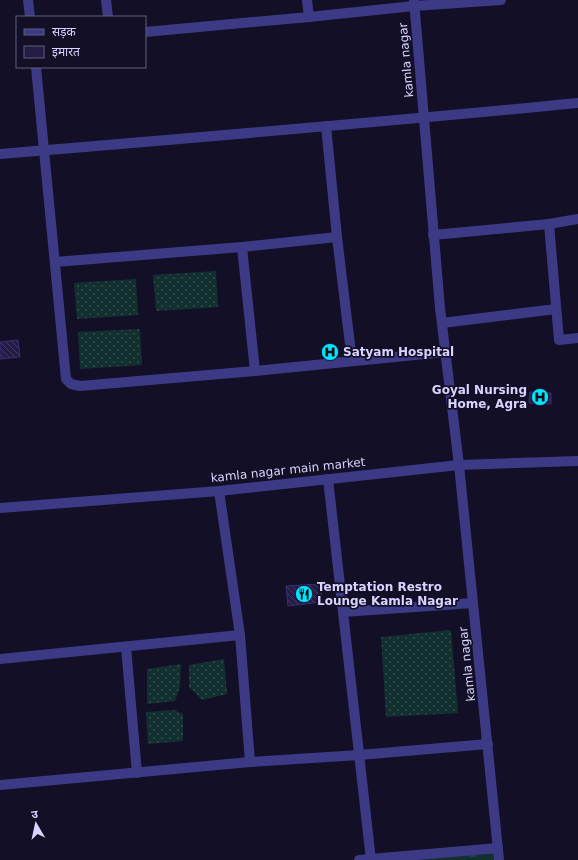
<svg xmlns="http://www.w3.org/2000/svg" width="578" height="860" viewBox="0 0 578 860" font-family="'DejaVu Sans','Noto Sans Devanagari',sans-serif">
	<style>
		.grass { fill: url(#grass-dots) }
		.park { fill: url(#park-tufts) }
		.building { fill: url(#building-back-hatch); stroke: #3b2d73 }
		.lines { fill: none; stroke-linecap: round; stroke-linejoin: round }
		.minor { stroke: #3d3a85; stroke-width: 10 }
		.labels { text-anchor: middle; stroke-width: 3.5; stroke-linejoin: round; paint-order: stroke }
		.street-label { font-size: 12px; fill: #d9d4ff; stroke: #130f26 }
		.poi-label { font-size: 12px; font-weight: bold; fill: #d9d4ff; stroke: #130f26; text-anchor: start }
	</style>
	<defs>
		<pattern id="grass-dots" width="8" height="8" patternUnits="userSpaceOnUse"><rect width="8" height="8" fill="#12302f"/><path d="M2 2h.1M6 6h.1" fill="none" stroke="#344d4e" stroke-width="1.8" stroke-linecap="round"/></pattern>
		<pattern id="park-tufts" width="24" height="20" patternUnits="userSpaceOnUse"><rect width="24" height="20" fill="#12302f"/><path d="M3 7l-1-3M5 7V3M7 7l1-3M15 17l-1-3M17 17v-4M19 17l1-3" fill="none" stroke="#344d4e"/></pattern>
		<pattern id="building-back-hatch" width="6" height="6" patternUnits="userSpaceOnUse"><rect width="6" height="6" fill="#241b47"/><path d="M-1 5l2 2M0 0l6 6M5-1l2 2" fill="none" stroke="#433b63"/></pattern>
	</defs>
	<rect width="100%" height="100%" fill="#130f26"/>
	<!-- grass -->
	<g class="grass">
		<path d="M216,271L218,307L156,311L153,275Z"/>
		<path d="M136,279L138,315L77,319L74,283Z"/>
		<path d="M140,329L142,365L80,369L78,332Z"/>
		<path d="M451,630L458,713L386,717L381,637Z"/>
		<path d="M224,659L227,694L202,700L189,687V665Z"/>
		<path d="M181,664L180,687L175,701L147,704V669Z"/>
		<path d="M174,710L183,714V741L148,744L146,712Z"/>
	</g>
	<!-- park -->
	<path class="park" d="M498,848L499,860H371Z"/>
	<!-- building -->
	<g class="building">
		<path d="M18,340L20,357L0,359V342Z"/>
		<path d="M530,392L551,393V404L529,403Z"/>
		<path d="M320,584L322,602L288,606L286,586Z"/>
	</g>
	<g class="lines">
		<!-- minor -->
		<g class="minor">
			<path d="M28,0L30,17"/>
			<path d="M106,0L108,17"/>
			<path d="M307,0L309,17"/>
			<path d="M414,0L440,308L459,465L499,860"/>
			<path d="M145,32L309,17L414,6L501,0"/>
			<path d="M36,67L66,379L71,384L80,386L255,371L445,352"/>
			<path d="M326,126L337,237L352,361"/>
			<path d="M0,154C193,138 386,122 578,103"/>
			<path d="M549,224L559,340L578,338"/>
			<path d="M433,235L549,224L578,219"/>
			<path d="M242,247L255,371"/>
			<path d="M55,262L242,247L337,237"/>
			<path d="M442,323L556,309"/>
			<path d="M328,479L371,860"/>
			<path d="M219,491L240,635L250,762"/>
			<path d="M0,508L219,491L459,465L578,461"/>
			<path d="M343,612L473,603"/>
			<path d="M126,647L137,773"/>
			<path d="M0,659L240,635"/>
			<path d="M0,785L250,762L359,755L488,744"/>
			<path d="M359,860L498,848"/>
		</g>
	</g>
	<!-- icons -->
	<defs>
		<symbol id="hospital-disc" viewBox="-11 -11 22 22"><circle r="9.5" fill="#00e5ff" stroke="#130f26"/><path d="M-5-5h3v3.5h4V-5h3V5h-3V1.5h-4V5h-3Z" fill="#111"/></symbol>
		<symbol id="restaurant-disc" viewBox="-11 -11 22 22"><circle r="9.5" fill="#00e5ff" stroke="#130f26"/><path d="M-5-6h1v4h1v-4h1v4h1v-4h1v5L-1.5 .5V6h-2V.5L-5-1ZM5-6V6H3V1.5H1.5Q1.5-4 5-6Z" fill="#111"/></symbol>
	</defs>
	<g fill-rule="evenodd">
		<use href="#hospital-disc" x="320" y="342" width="20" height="20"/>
		<use href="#hospital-disc" x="530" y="387" width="20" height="20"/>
		<use href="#restaurant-disc" x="294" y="584" width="20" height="20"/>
	</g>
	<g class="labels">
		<!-- street labels -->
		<g class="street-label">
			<text transform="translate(406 60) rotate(-95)" y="4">kamla nagar</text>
			<text transform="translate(288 470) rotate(-6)" y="4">kamla nagar main market</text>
			<text transform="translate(467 664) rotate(-96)" y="4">kamla nagar</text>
		</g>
		<!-- poi labels -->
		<g class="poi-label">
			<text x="343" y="356">Satyam Hospital</text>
			<text x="527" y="394" text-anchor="end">Goyal Nursing<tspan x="527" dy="14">Home, Agra</tspan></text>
			<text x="317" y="591">Temptation Restro<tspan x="317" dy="14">Lounge Kamla Nagar</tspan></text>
		</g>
	</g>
	<!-- legend -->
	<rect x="16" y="16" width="130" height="52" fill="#130f26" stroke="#625e7d"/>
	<rect x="24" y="29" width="20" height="6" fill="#3d3a85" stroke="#625e7d"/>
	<text x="52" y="36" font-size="12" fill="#d9d4ff">सड़क</text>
	<rect x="24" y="46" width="20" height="12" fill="#241b47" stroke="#625e7d"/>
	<text x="52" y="56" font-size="12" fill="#d9d4ff">इमारत</text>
	<!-- north arrow -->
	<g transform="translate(36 824) rotate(351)" stroke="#130f26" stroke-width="3" paint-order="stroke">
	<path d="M0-3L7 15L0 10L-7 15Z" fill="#d9d4ff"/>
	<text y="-6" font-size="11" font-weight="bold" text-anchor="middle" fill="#d9d4ff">उ</text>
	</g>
</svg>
